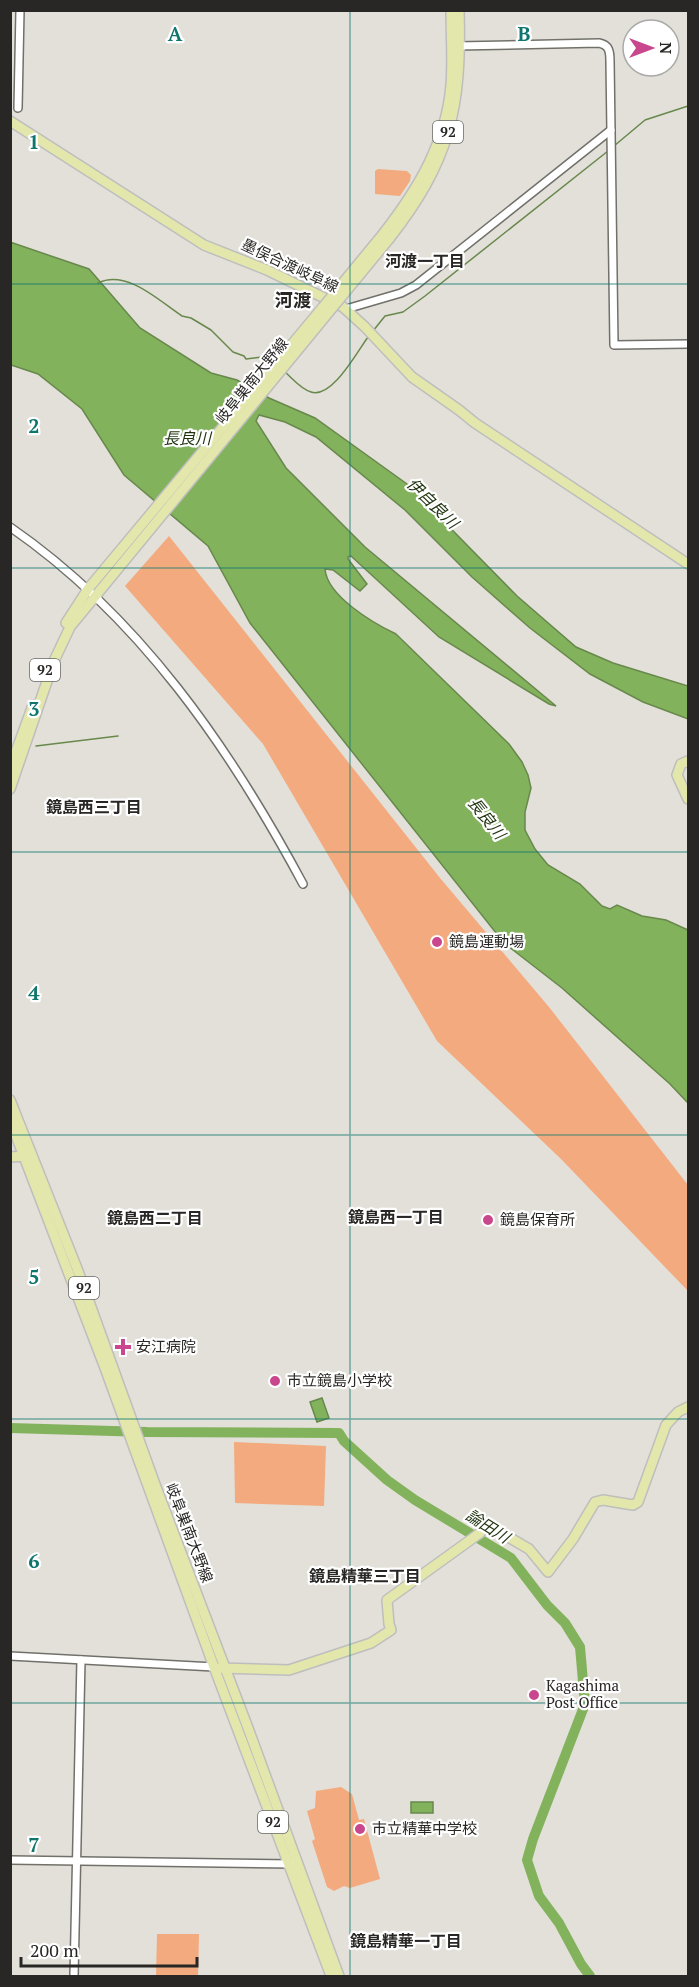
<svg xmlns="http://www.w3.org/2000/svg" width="699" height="1987" viewBox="0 0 699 1987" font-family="'PT Serif','Noto Sans JP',serif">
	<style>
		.green { fill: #f3aa7e }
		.water { fill: #83b25c; stroke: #68884c; stroke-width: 1.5 }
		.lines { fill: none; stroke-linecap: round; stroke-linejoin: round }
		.stream { stroke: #68884c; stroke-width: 1.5 }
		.river { stroke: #83b25c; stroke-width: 10 }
		.minor-casing { stroke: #71706a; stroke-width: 10 }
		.major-casing { stroke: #bebebe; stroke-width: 12 }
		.minor { stroke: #fff; stroke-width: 7 }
		.major { stroke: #e3e7ac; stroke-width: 9 }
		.major-bridge-casing { stroke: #bebebe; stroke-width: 12; stroke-linecap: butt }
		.major-bridge { stroke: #e3e7ac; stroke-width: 9 }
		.grid { fill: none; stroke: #0f766e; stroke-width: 1.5; stroke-opacity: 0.55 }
		.poi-dot { fill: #c9478d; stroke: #fff; stroke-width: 2 }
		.labels { text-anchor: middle; stroke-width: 4.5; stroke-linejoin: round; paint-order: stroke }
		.shield { fill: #fff; stroke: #686866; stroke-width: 1.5 }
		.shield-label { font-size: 14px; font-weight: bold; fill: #282725 }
		.street-label { font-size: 15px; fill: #282725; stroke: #fff }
		.poi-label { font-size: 15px; fill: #282725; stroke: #fff; text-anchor: start }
		.neighbourhood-label { font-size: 16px; font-weight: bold; fill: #282725; stroke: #fff }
		.water-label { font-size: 16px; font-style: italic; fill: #1f320e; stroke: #fff }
		.quarter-label { font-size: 18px; font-weight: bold; fill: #282725; stroke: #fff }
		.grid-label { font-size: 20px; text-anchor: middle; font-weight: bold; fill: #0f766e; stroke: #fff; stroke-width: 4.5; stroke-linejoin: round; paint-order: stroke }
	</style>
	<rect width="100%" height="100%" fill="#e2e0d9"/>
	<!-- green -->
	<g class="green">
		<path d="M378,169L407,171L411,175L410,181L400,196L375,194V171Z"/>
		<path d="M169,536L440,878L549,1007L688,1185V1291L561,1159L437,1041L263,744L125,586Z"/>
		<path d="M234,1442L326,1446L324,1506L235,1503Z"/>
		<path d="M341,1787L352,1794L359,1820L364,1819L380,1879L350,1888L344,1886L334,1891L327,1887L312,1841L315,1839L307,1811L315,1808L316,1791Z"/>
		<path d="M157,1934H199L198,1976H156Z"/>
	</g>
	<!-- water -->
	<g class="water">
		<path d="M10,242L89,269L140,328L211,373L237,380L269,398L315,418L407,484L517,596L576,647L613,663L688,686V719L643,702L590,674L530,628L472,577L405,510L316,437L285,422L259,415L256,421L286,468L365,547L556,706L549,704L439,637L351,556L348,557V559L367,584L360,591L333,570L325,569C327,596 373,623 396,634L509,744L522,762L528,775L531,788L525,812V830L535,849L548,865L580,884L602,906L610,909L617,905L642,916L666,920L688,930V1103L670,1084L562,988L504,943L250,623L208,546L124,475L82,409L38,374L11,365Z"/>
		<path d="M322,1398L329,1418L317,1422L310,1402Z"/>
		<rect x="411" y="1802" width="22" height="11"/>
	</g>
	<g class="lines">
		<!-- stream -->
		<g class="stream">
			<path d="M614,146L645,120L688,106"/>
			<path d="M98,283C127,269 159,301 182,316L191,318L211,330L233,352L244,356L246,359L262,357L273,360"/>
			<path d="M373,331L385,316L403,312L425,296L608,151"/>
			<path d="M285,372C293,379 301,389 311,392C332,399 357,352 368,337"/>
			<path d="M36,746L118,736"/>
		</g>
		<!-- river -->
		<path class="river" d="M10,1428L147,1432L339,1433L344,1441L387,1480L415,1500L511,1558L547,1605L565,1623L580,1647L585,1704L533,1839L527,1860L539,1896L559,1923L581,1964L590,1976"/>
		<defs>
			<g id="minor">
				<path d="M457,46L599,43C609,45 610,51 610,61L614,345L688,344"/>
				<path d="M18,108L20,10"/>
				<path d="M346,309L401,293L416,285L611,130"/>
				<path d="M10,527C139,616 230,748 303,884"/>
				<path d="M10,1656L214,1667"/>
				<path d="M10,1860L293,1864"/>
				<path d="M74,1976L81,1660"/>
			</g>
			<g id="major">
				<path d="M10,121L204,245L267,270L343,307L365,327L412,377L459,410L475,423L688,564"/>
				<path d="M383,234C418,189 446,143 451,85C453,60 451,35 451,10"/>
				<path d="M389,239C450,161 462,109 459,10"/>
				<path d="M66,623L88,589L323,307"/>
				<path d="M688,761L681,764L677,775L688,799"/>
				<path d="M10,768L33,705"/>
				<path d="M10,789L54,661L70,627L329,312"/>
				<path d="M10,1100L78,1271L156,1487L248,1728L339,1976"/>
				<path d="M10,1120L105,1368L214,1667L331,1976"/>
				<path d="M10,1157L27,1156"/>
				<path d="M220,1668L289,1670L371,1643L391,1630L389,1624L387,1600L480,1533L486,1524L529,1549L548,1572L573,1539L595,1502L603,1500L633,1505L638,1502L666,1425L678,1412L688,1407"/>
			</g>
		</defs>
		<!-- minor casing -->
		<use href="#minor" class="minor-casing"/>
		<!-- major casing -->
		<use href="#major" class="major-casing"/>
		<!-- minor -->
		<use href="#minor" class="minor"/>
		<!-- major -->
		<use href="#major" class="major"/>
		<defs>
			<g id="major-bridge">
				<path d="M323,307L383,234"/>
				<path d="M329,312L389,239"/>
			</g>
		</defs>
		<!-- major-bridge casing -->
		<use href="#major-bridge" class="major-bridge-casing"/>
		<!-- major-bridge -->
		<use href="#major-bridge" class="major-bridge"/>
	</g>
	<!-- grid -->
	<path class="grid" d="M350,10V1976M10,284H688M10,568H688M10,852H688M10,1135H688M10,1419H688M10,1703H688"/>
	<!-- markers -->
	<g class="poi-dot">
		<circle cx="437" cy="942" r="6"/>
		<circle cx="488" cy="1220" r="6"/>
		<path d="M120 1338h6v6h6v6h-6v6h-6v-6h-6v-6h6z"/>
		<circle cx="275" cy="1381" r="6"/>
		<circle cx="534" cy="1695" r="6"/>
		<circle cx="360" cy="1829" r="6"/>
	</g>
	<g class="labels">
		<!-- shield labels -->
		<g class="shield">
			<rect x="433" y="121" width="30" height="22" rx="4.5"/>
			<rect x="30" y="659" width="30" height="22" rx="4.5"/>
			<rect x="69" y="1277" width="30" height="22" rx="4.5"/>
			<rect x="258" y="1811" width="30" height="22" rx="4.5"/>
		</g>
		<g class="shield-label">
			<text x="448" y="137">92</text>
			<text x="45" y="675">92</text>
			<text x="84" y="1293">92</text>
			<text x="273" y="1827">92</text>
		</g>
		<!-- street labels -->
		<g class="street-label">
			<text transform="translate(290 266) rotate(25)" y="5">墨俣合渡岐阜線</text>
			<text transform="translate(252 381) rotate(-51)" y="5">岐阜巣南大野線</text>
			<text transform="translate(189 1533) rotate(69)" y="5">岐阜巣南大野線</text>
		</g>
		<!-- poi labels -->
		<g class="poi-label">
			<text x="449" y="947">鏡島運動場</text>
			<text x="500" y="1225">鏡島保育所</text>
			<text x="136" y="1352">安江病院</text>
			<text x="287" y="1386">市立鏡島小学校</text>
			<text x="546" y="1691">Kagashima<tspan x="546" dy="17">Post Office</tspan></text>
			<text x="372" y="1834">市立精華中学校</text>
		</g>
		<!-- neighbourhood labels -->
		<g class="neighbourhood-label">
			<text x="425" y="267">河渡一丁目</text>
			<text x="94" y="813">鏡島西三丁目</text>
			<text x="396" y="1223">鏡島西一丁目</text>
			<text x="155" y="1224">鏡島西二丁目</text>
			<text x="365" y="1582">鏡島精華三丁目</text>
			<text x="406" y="1947">鏡島精華一丁目</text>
		</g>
		<!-- water labels -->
		<g class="water-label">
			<text x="187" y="444">長良川</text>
			<text transform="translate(433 503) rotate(44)" y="6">伊自良川</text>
			<text transform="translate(487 818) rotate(51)" y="6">長良川</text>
			<text transform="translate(488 1526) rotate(32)" y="6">論田川</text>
		</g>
		<!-- quarter labels -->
		<g class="quarter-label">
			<text x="293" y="307">河渡</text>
		</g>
	</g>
	<g class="grid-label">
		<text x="175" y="41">A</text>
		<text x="524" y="41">B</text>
		<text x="34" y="149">1</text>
		<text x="34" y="433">2</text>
		<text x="34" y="716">3</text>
		<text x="34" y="1000">4</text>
		<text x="34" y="1284">5</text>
		<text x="34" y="1568">6</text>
		<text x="34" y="1852">7</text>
	</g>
	<!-- border -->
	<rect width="699" height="1987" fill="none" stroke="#282725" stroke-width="24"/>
	<!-- north arrow -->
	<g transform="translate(651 48) rotate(90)"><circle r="28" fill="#ffffff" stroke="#a9a9a8" stroke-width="1.5"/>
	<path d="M0-4.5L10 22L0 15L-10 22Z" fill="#c9478d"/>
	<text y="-9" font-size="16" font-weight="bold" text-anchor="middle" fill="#282725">N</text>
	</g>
	<!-- scale -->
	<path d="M21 1957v9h176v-9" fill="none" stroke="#282725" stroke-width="3"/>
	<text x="30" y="1957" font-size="18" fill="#282725" stroke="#ffffff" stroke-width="4.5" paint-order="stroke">200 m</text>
</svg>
